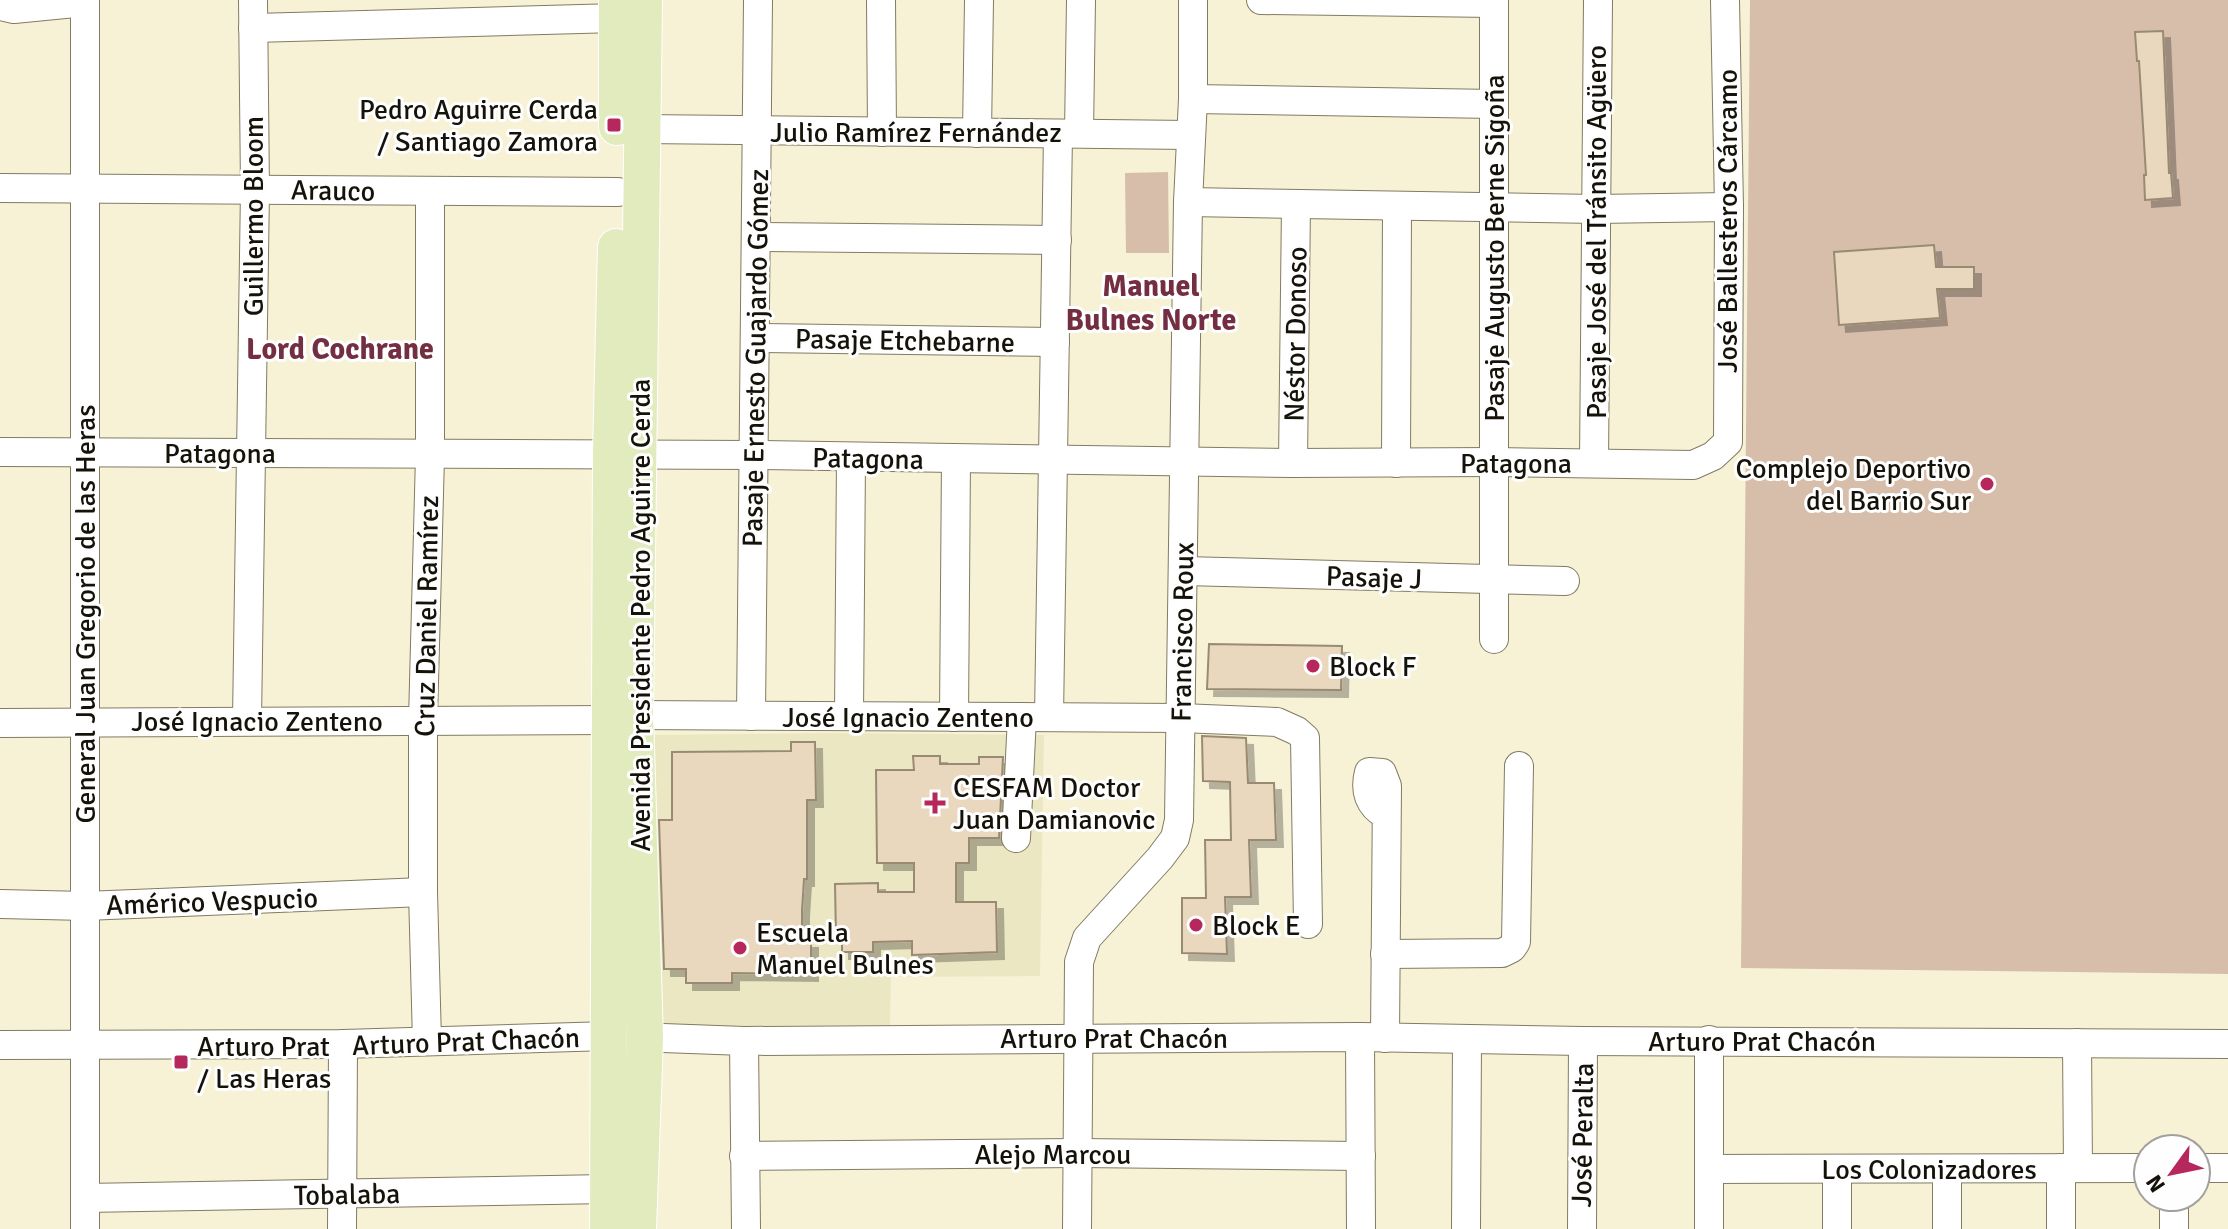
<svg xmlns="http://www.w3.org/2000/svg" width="2228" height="1229" viewBox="0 0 2228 1229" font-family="Signika,sans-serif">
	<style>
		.built { fill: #ece7c3 }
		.green { fill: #d6beab }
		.building { fill: #e9d8bd; stroke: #998b73; stroke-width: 2; filter: url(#shadow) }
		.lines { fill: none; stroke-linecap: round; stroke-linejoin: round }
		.minor-casing { stroke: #807b62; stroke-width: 30 }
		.major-casing { stroke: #fff; stroke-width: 38 }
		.minor { stroke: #fff; stroke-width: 28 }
		.major { stroke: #e1ebbe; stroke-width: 36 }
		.poi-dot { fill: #b6285c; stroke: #fefefe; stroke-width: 3 }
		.labels { text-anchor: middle; stroke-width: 6; stroke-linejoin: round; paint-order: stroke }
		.poi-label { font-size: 28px; fill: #151309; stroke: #fefefe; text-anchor: start }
		.street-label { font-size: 28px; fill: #151309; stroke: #fefefe }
		.neighbourhood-label { font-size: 30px; font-weight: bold; fill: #732e42; stroke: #fefefe }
	</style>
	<defs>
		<filter id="shadow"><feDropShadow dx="7" dy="7" stdDeviation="0" flood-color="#0004"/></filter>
	</defs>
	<rect width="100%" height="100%" fill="#f7f2d6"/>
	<!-- built -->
	<path class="built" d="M829,733L1044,735L1040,976L891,977L890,1025L654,1027L651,735Z"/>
	<!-- green -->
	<g class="green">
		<path d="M1750,0H2228V974L1741,968Z"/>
		<path d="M1168,172L1169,253H1126L1125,173Z"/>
	</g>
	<!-- building -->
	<g class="building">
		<path d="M2163,31L2169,173H2171L2173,198L2145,200L2144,175H2146L2139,61H2137L2135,32Z"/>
		<path d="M1934,245L1936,267H1974V289H1937L1940,318L1839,325L1834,252Z"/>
		<path d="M1209,644L1342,646L1341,690L1207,689Z"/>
		<path d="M1202,736L1246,738L1248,783H1274L1276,840H1249L1251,897H1225L1227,954L1182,953V898H1206L1205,840H1231L1230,782L1203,781Z"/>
		<path d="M791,742H815L816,800H807V879H804L802,910V941H811V974L732,973V983H686V969H664L659,820H672V752L791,751Z"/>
		<path d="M913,756H940V764H979V757H1003L999,838H969V863H956V902H996L997,952L912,955V941L873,942V952H842V937H836L835,884L878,883V892H914V863H877L876,770H914Z"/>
	</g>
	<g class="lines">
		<defs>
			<g id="minor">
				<path d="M881,0L882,132"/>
				<path d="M1261,0L1493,3"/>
				<path d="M1494,0V639"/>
				<path d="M0,6L14,9L85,2"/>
				<path d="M253,28L617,18"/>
				<path d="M1193,99L1494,104"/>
				<path d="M641,129L1190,135"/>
				<path d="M1079,132L1081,0"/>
				<path d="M977,133L979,0"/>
				<path d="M0,188L618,192"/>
				<path d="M1188,202L1596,209L1729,207"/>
				<path d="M756,237L1057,240"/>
				<path d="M755,338L1055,342"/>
				<path d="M0,452L754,455L1293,463L1494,462L1693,465L1713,456L1728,442L1729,207L1725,0"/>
				<path d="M1293,463L1296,204"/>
				<path d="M1396,463L1397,206"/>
				<path d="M1594,463L1598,0"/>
				<path d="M1184,571L1565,581"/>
				<path d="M635,715L1181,718L1277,722L1297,731L1305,738L1308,924"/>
				<path d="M751,716L758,0"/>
				<path d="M849,716L851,458"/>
				<path d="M954,717L956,459"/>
				<path d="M1049,717L1058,134"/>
				<path d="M247,720L255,189L253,0"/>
				<path d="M0,723L609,720"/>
				<path d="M1016,838L1022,717"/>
				<path d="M0,904L85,906L423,892"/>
				<path d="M1385,954L1502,953L1512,948L1516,942L1519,766"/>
				<path d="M1360,1037L1361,1229"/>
				<path d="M1385,1038L1387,786L1382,773L1369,772C1364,791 1369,806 1386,815"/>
				<path d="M427,1041L423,892V720L430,456V191"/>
				<path d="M744,1041L746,1229"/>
				<path d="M2077,1043L2078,1168"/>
				<path d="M0,1045L343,1044L609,1036L744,1041L1360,1037L1583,1041L2228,1044"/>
				<path d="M744,1156L1078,1153L1361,1156"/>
				<path d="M2061,1168V1229"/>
				<path d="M2196,1168H2228"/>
				<path d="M1709,1169L2148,1168"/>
				<path d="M1947,1169V1229"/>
				<path d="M2174,1197V1229"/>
				<path d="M85,1198L608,1189"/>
				<path d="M85,1229V0"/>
				<path d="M342,1229L343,1044"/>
				<path d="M1077,1229L1079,962L1087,938L1160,858L1175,838L1179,820L1188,202L1193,99V0"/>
				<path d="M1466,1229L1467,1040"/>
				<path d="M1582,1229L1583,1041"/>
				<path d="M1709,1229V1040"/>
				<path d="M1837,1229V1169"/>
			</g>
			<g id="major">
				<path d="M617,0V127"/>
				<path d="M608,1229L611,455L616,247"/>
				<path d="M638,1229L645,1038L635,715L644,0"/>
			</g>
		</defs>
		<!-- minor casing -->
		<use href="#minor" class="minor-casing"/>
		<!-- major casing -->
		<use href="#major" class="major-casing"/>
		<!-- minor -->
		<use href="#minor" class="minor"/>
		<!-- major -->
		<use href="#major" class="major"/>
	</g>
	<!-- markers -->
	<g class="poi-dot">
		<rect x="606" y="117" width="16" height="16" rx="4"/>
		<circle cx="1987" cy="484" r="8"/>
		<circle cx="1313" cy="666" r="8"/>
		<path d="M931 791h8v8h8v8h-8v8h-8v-8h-8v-8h8z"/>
		<circle cx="1196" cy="925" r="8"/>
		<circle cx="740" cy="948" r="8"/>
		<rect x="173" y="1054" width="16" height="16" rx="4"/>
	</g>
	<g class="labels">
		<!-- poi labels -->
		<g class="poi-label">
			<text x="598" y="119" text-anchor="end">Pedro Aguirre Cerda<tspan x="598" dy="32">/ Santiago Zamora</tspan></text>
			<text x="1971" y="478" text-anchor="end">Complejo Deportivo<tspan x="1971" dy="32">del Barrio Sur</tspan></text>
			<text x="1329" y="676">Block F</text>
			<text x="953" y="797">CESFAM Doctor<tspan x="953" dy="32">Juan Damianovic</tspan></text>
			<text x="1212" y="935">Block E</text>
			<text x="756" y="942">Escuela<tspan x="756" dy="32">Manuel Bulnes</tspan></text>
			<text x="197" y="1056">Arturo Prat<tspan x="197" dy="32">/ Las Heras</tspan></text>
		</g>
		<!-- street labels -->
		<g class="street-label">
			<text x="916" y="142">Julio Ramírez Fernández</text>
			<text transform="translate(333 190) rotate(1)" y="10">Arauco</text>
			<text transform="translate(253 216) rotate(-90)" y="10">Guillermo Bloom</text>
			<text transform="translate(1727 221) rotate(-90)" y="10">José Ballesteros Cárcamo</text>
			<text transform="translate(1596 232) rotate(-90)" y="10">Pasaje José del Tránsito Agüero</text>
			<text transform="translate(1494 248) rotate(-90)" y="10">Pasaje Augusto Berne Sigoña</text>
			<text transform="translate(1295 334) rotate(-89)" y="10">Néstor Donoso</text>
			<text transform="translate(905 340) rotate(1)" y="10">Pasaje Etchebarne</text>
			<text transform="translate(755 358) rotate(-89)" y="10">Pasaje Ernesto Guajardo Gómez</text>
			<text x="220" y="463">Patagona</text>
			<text transform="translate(868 458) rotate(1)" y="10">Patagona</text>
			<text x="1516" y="473">Patagona</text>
			<text transform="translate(1374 577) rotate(2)" y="10">Pasaje J</text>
			<text transform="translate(85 614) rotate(-90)" y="10">General Juan Gregorio de las Heras</text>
			<text transform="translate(640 615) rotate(-90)" y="10">Avenida Presidente Pedro Aguirre Cerda</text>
			<text transform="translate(426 616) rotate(-89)" y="10">Cruz Daniel Ramírez</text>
			<text transform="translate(1182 632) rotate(-89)" y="10">Francisco Roux</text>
			<text x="908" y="727">José Ignacio Zenteno</text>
			<text x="257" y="731">José Ignacio Zenteno</text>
			<text transform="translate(212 901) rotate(-2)" y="10">Américo Vespucio</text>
			<text x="1114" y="1048">Arturo Prat Chacón</text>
			<text transform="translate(466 1041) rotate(-2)" y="10">Arturo Prat Chacón</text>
			<text x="1762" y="1051">Arturo Prat Chacón</text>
			<text transform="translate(1582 1135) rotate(-89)" y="10">José Peralta</text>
			<text x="1053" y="1164">Alejo Marcou</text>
			<text x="1929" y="1179">Los Colonizadores</text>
			<text transform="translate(347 1194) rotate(-1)" y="10">Tobalaba</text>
		</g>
		<!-- neighbourhood labels -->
		<g class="neighbourhood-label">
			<text x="1151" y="296">Manuel<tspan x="1151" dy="34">Bulnes Norte</tspan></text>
			<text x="340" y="359">Lord Cochrane</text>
		</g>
	</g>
	<!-- north arrow -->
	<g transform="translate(2172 1173) rotate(237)"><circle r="38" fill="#fefefe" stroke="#a1a09c" stroke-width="2"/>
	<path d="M0-6L14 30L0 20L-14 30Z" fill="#b6285c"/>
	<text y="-12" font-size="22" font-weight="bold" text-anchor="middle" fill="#151309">N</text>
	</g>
</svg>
